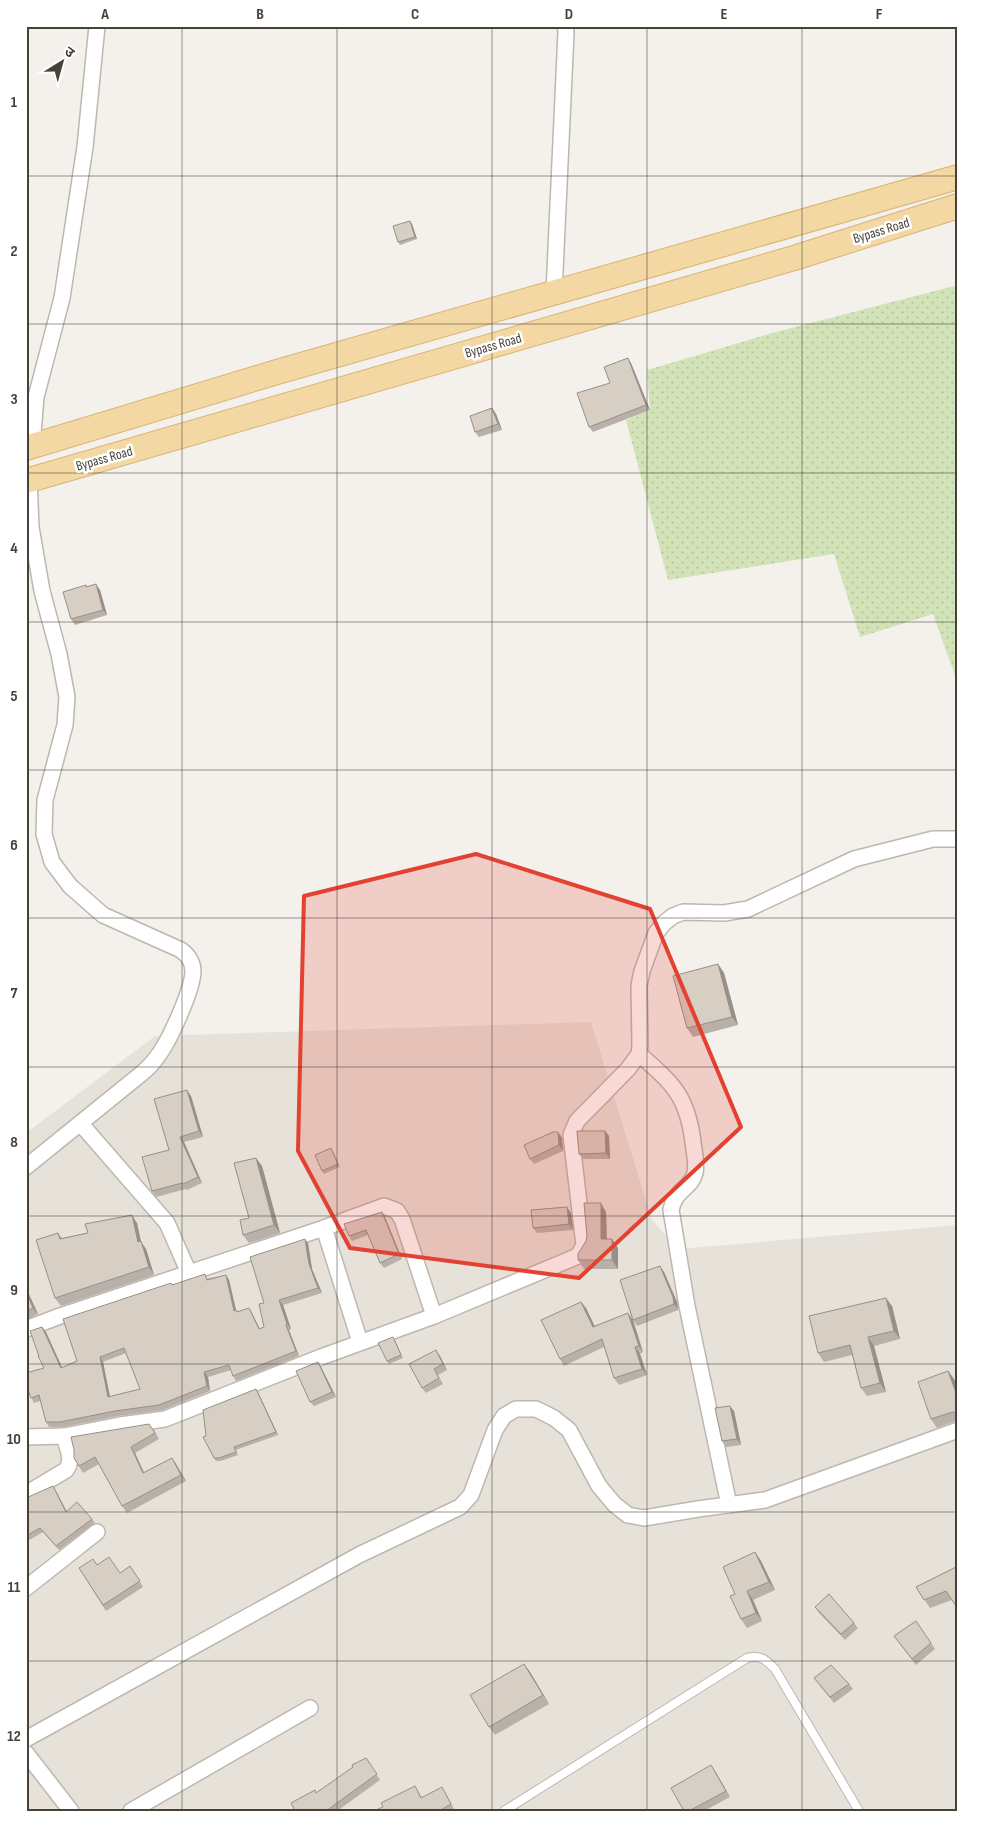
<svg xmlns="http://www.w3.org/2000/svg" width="984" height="1837" viewBox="0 0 984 1837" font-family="'Sofia Sans Condensed','Noto Sans Devanagari',sans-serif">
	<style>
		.residential { fill: #e7e2d9 }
		.grass { fill: url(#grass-dots) }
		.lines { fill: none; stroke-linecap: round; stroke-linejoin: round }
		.service-casing { stroke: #beb7ae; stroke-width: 10 }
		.minor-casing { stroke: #beb7ae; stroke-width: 18 }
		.primary-casing { stroke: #d8b475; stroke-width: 26 }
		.service { stroke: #fff; stroke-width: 8 }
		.minor { stroke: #fff; stroke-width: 15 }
		.primary { stroke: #f4d8a3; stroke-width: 24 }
		.wall { fill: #b9b1a9; fill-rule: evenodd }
		.shaded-wall { fill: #969089 }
		.building { fill: #d7cec4; stroke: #969089; fill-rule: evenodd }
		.marked { fill: #e34232; fill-opacity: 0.2; stroke: #e34232; stroke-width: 4; stroke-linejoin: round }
		.grid { fill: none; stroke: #474139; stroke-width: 1; stroke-opacity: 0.55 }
		.labels { text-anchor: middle; stroke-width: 5; stroke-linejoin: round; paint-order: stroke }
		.street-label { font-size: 14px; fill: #474139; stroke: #fff }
		.neatline { fill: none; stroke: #474139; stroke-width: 2 }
		.grid-label { font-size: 16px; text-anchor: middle; font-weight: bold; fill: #474139 }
	</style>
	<defs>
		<pattern id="grass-dots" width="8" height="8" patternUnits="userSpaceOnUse" patternTransform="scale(1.25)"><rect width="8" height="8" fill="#d2e3b8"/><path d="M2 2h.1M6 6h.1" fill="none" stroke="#b6c49f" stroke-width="1.8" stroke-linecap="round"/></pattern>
	</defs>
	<rect width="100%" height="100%" fill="#f4f0eb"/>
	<!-- residential -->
	<path class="residential" d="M591,1022L652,1220L678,1249L958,1225V1811H26V1133L155,1036Z"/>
	<!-- grass -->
	<path class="grass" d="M958,285V684L933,614L860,637L834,554L668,580L626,420L650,410L647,370L776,332Z"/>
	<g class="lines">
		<defs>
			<path id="service" d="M504,1811L747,1658C761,1655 765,1659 775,1669L859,1811"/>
			<g id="minor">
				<path d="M554,293L566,32L565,26"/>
				<path d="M32,446L36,397L62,298L85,147L97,26"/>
				<path d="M639,1054C673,1084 687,1095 693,1142C694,1152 697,1163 695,1173C691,1189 675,1189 671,1210L687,1306L729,1505"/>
				<path d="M81,1124L167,1223L189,1273"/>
				<path d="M26,1167L141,1074C147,1069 153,1063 157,1057C169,1042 192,991 193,972C193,962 189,956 181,950L103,915L70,886L52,862L44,834L45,800L65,725L67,697L59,654L42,591L31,527L29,480"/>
				<path d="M324,1228L360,1342"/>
				<path d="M26,1329L60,1316L324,1228L384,1206L397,1211L402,1219L434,1316"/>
				<path d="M26,1437L64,1436L120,1425L165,1419L321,1357L434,1316L578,1256L584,1245L571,1135L577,1121L628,1069L639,1054L640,1045L639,986L642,971L656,933L664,923L673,916L683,912L724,913L748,909L854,859L933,839H958"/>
				<path d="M26,1494L66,1470C74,1460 67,1448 64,1436"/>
				<path d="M26,1588L97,1532"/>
				<path d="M26,1739L359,1555L460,1507L471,1495L495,1430L504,1416L516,1409H536L554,1418L569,1430L599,1486L615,1505L628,1515L644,1518L698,1509L765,1500L958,1430"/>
				<path d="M26,1753L71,1811"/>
				<path d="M131,1811L310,1708"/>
			</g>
			<g id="primary">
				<path d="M26,448L277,372L958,177"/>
				<path d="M26,481L794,258L958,206"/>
			</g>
		</defs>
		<!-- service casing -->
		<use href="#service" class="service-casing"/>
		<!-- minor casing -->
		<use href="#minor" class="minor-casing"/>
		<!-- primary casing -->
		<use href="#primary" class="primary-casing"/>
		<!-- service -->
		<use href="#service" class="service"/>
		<!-- minor -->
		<use href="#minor" class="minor"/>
		<!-- primary -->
		<use href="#primary" class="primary"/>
	</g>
	<!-- wall -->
	<g class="wall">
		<path d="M410,221L412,224L417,239L400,245L398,242Z"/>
		<path d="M631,363L650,410L593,432L589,427L610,383Z"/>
		<path d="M492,408L496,414L502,430L479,437L475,432Z"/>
		<path d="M87,587L100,590L107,615L75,625L71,619Z"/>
		<path d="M718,964L724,973L738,1025L693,1037L687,1028Z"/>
		<path d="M191,1096L203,1137L184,1142L202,1183L187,1190L186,1189L156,1197L152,1191Z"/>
		<path d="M605,1131L609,1136L610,1159H583L579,1154Z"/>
		<path d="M558,1132L562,1138L563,1151L534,1164L530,1159Z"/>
		<path d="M333,1151L340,1167L324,1174L322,1171Z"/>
		<path d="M262,1166L280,1233L249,1243L243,1235L249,1218Z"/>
		<path d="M382,1212L385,1217L402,1259L384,1268L380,1263L368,1235L352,1241L349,1236Z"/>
		<path d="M606,1212L607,1239L618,1248V1269H584L578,1260Z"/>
		<path d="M571,1213L573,1230L537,1233L533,1228Z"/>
		<path d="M137,1223L141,1242L146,1249L154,1275L61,1306L55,1298L58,1233L62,1238Z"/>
		<path d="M308,1243L312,1269L322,1293L283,1305L291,1329L289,1330L299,1356L236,1381L233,1376L231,1370L208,1377L210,1391L163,1410L118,1416L63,1427H49L46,1422L40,1401L34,1403L30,1395L26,1396V1373L44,1368L39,1356L42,1327L46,1332L62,1367L77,1361L171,1283L173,1285L226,1275L229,1280L236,1310L238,1312L249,1308L252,1313L260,1329L264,1327V1303ZM126,1353L140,1389L110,1397L103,1362Z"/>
		<path d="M664,1272L677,1302L678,1310L637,1326L633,1320Z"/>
		<path d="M26,1288L38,1314L26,1320Z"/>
		<path d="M581,1302L586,1308L594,1326L628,1313L643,1352L640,1354L647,1375L619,1385L614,1378L604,1347L564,1366L560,1359Z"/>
		<path d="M892,1306L900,1339L874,1346L886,1392L867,1396L861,1388L852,1355L824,1362L818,1353Z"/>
		<path d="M395,1340L403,1358L389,1364L387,1361Z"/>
		<path d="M440,1356L447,1370L438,1375L443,1384L426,1393L422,1388Z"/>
		<path d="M318,1362L321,1367L336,1397L314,1406L310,1402Z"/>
		<path d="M948,1371L954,1379L958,1390V1421H955L937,1428L931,1419Z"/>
		<path d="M256,1389L278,1435L236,1450L238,1455L221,1461H216L214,1458L206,1436Z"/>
		<path d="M734,1411L741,1445L726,1447L722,1441Z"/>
		<path d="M154,1430L159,1439L135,1453L144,1472L172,1458L176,1464L186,1481L127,1513L122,1506L99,1464L83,1473L74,1458Z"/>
		<path d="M56,1491L67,1512L92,1519L95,1523L59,1550L43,1532L26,1542V1498Z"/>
		<path d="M755,1552L761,1561L775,1590L753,1600L762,1621L747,1628L741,1619L735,1594Z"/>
		<path d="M97,1564L120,1573L130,1566L143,1587L106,1611L79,1568Z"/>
		<path d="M958,1566L952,1600L930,1608L916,1587Z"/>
		<path d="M815,1607L854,1623L858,1628L845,1640L819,1613Z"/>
		<path d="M916,1621L935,1649L916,1665L894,1636Z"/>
		<path d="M524,1664L530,1672L549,1704L495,1735L489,1727Z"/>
		<path d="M814,1678L849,1684L853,1689L834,1703Z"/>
		<path d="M366,1758L380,1780L337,1811H295L317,1793Z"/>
		<path d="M715,1771L730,1797L704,1811H684Z"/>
		<path d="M418,1791L422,1798L445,1792L454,1809L452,1811H379Z"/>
	</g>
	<!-- shaded-wall -->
	<g class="shaded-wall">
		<path d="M410,221L412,224L417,239L415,237Z"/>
		<path d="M628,358L631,363L650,410L646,405Z"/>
		<path d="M492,408L496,414L502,430L498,424Z"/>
		<path d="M96,584L100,590L107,615L103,610Z"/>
		<path d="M718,964L724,973L738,1025L732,1017Z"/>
		<path d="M187,1090L191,1096L203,1137L199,1131Z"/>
		<path d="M605,1131L609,1136L610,1159L606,1153Z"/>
		<path d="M558,1132L562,1138L563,1151L559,1145Z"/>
		<path d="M180,1137L184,1142L202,1183L198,1177Z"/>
		<path d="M256,1158L262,1166L280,1233L274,1225Z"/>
		<path d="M601,1203L606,1212L607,1248L601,1239Z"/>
		<path d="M567,1207L571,1213L573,1230L569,1224Z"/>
		<path d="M382,1212L385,1217L402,1259L399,1254Z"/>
		<path d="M132,1215L137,1223L141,1242L146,1249L154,1275L149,1267L138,1242Z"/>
		<path d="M305,1239L308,1243L312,1269L322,1293L318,1288L309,1264Z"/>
		<path d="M612,1239L618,1248V1269L612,1260Z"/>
		<path d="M660,1266L664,1272L677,1302L678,1310L674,1304Z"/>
		<path d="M226,1275L229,1280L236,1310L240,1315L234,1311Z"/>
		<path d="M26,1288L38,1314L33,1308L26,1291Z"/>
		<path d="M886,1298L892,1306L900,1339L894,1331Z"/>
		<path d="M279,1300L283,1305L291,1329L287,1324Z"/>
		<path d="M581,1302L586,1308L598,1333L593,1327Z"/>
		<path d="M249,1308L252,1313L262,1334L259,1329Z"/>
		<path d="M628,1313L633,1320L643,1352L639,1346Z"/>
		<path d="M286,1325L289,1330L299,1356L296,1351Z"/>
		<path d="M42,1327L46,1332L64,1372L61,1368Z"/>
		<path d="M868,1337L874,1346L886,1392L880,1383Z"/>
		<path d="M635,1347L640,1354L647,1375L642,1369Z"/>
		<path d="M436,1350L440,1356L447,1370L443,1364Z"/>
		<path d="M100,1357L103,1362L111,1402L108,1397Z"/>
		<path d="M318,1362L321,1367L336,1397L332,1392Z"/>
		<path d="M948,1371L954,1379L958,1390V1398Z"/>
		<path d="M204,1372L208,1377L210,1391L207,1386Z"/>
		<path d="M256,1389L258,1392L278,1435L276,1432Z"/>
		<path d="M730,1406L734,1411L741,1445L737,1439Z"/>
		<path d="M131,1447L135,1453L147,1480L143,1473Z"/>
		<path d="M172,1458L176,1464L186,1481L181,1475Z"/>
		<path d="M53,1486L56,1491L69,1516L66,1512Z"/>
		<path d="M755,1552L761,1561L775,1590L769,1582Z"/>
		<path d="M747,1591L753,1600L762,1621L756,1613Z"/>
		<path d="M524,1664L530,1672L549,1704L543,1695Z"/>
		<path d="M711,1765L715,1771L730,1797L726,1791Z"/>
	</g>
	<!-- building -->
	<g class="building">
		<path d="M410,221L415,237L398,242L393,226Z"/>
		<path d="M628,358L646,405L589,427L577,393L610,383L604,367Z"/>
		<path d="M492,408L498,424L475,432L470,416Z"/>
		<path d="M96,584L103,610L71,619L63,592L86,585V587Z"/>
		<path d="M718,964L732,1017L687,1028L673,976Z"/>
		<path d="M187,1090L199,1131L180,1137L198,1177L183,1184L182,1183L152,1191L142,1157L169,1150L154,1099Z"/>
		<path d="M577,1131H605L606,1153L579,1154Z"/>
		<path d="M553,1132H558L559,1145L530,1159L524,1145Z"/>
		<path d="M331,1148L338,1164L322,1171L315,1155Z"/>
		<path d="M256,1158L274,1225L243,1235L240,1220L249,1218L234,1163Z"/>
		<path d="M584,1203H601V1239H612V1260H578V1254L586,1241L587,1236Z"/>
		<path d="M567,1207L569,1224L533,1228L531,1210Z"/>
		<path d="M382,1212L399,1254L380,1263L366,1230L349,1236L344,1224Z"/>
		<path d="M132,1215L138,1242L141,1241L149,1267L55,1298L36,1240L58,1233L60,1239L88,1233L85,1224Z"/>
		<path d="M305,1239L309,1264L318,1288L279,1300L287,1324L286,1325L296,1351L233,1376L229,1365L204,1372L207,1386L159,1405L115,1411L60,1422H46L39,1395L31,1398L28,1390H26V1373L44,1368L38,1356H39L30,1331L42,1327L61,1368L77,1361L63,1319L171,1283L172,1285L205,1274L207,1280L226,1275L234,1311L236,1310L237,1312L249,1308L259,1329L264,1327L259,1304L264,1303L250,1257ZM124,1348L140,1389L108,1397L100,1357Z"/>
		<path d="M660,1266L673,1297L674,1304L633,1320L620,1280Z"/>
		<path d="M26,1291L33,1308L26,1311Z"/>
		<path d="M886,1298L894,1331L868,1337L880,1383L861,1388L850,1345L818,1353L809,1316Z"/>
		<path d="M581,1302L593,1327L628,1313L639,1346L635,1347L642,1369L614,1378L602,1339L560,1359L541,1320Z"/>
		<path d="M393,1337L401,1355L387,1361L378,1343Z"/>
		<path d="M436,1350L443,1364L434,1369L439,1378L422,1388L409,1364Z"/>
		<path d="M318,1362L332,1392L310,1402L296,1371Z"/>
		<path d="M948,1371L958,1398V1415L954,1412L949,1413L931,1419L918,1382Z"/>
		<path d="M256,1389L276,1432L234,1447L236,1452L219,1458H214L203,1437L206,1436L203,1410Z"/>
		<path d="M730,1406L737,1439L722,1441L715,1408Z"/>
		<path d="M149,1424L155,1433L131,1447L143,1473L172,1458L181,1475L122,1506L95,1457L79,1466L74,1458V1450L71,1437Z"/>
		<path d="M53,1486L66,1512L77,1502L92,1519L56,1546L40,1528L26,1536V1498Z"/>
		<path d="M755,1552L769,1582L747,1591L756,1613L741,1619L730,1596L735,1594L723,1567Z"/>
		<path d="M109,1557L120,1573L130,1566L140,1581L103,1605L79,1568L93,1559L97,1565Z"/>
		<path d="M958,1566V1609L946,1591L924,1600L916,1587Z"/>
		<path d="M829,1594L854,1623L841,1634L815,1607Z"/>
		<path d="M916,1621L931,1643L912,1659L894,1636Z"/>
		<path d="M524,1664L543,1695L489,1727L470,1695Z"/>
		<path d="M831,1665L849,1684L830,1697L814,1678Z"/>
		<path d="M366,1758L377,1774L326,1811H295L291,1803L315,1790L316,1793L353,1767L352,1765Z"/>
		<path d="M711,1765L726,1791L689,1811H684L671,1788Z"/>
		<path d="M415,1786L421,1798L442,1787L451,1804L439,1811H379L378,1809L383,1807L381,1803Z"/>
	</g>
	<!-- marked area -->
	<path class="marked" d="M476,854L650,909L741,1127L579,1278L350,1248L298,1151L304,896Z"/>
	<!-- grid -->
	<path class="grid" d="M182,26V1811M337,26V1811M492,26V1811M647,26V1811M802,26V1811M26,176H958M26,324H958M26,473H958M26,622H958M26,770H958M26,918H958M26,1067H958M26,1216H958M26,1364H958M26,1512H958M26,1661H958"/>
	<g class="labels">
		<!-- street labels -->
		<g class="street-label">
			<text transform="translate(881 230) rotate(-17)" y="5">Bypass Road</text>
			<text transform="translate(493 345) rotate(-16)" y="5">Bypass Road</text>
			<text transform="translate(104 458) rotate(-16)" y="5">Bypass Road</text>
		</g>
	</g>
	<!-- border -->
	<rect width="984" height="1837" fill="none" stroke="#ffffff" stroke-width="55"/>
	<!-- north arrow -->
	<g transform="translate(62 62) rotate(37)" stroke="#ffffff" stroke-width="4" paint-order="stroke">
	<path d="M0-4L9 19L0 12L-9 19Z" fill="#474139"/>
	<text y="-8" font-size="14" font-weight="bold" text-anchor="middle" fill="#474139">उ</text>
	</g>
	<rect x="28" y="28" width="928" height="1782" class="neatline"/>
	<g class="grid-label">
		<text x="105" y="19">A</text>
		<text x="260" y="19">B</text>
		<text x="415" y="19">C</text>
		<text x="569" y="19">D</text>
		<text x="724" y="19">E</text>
		<text x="879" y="19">F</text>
		<text x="14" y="107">1</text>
		<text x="14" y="256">2</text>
		<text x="14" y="404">3</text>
		<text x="14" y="553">4</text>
		<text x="14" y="701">5</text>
		<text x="14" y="850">6</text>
		<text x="14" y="998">7</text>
		<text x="14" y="1147">8</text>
		<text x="14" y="1295">9</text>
		<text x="14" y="1444">10</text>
		<text x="14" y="1592">11</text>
		<text x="14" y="1741">12</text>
	</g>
</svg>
